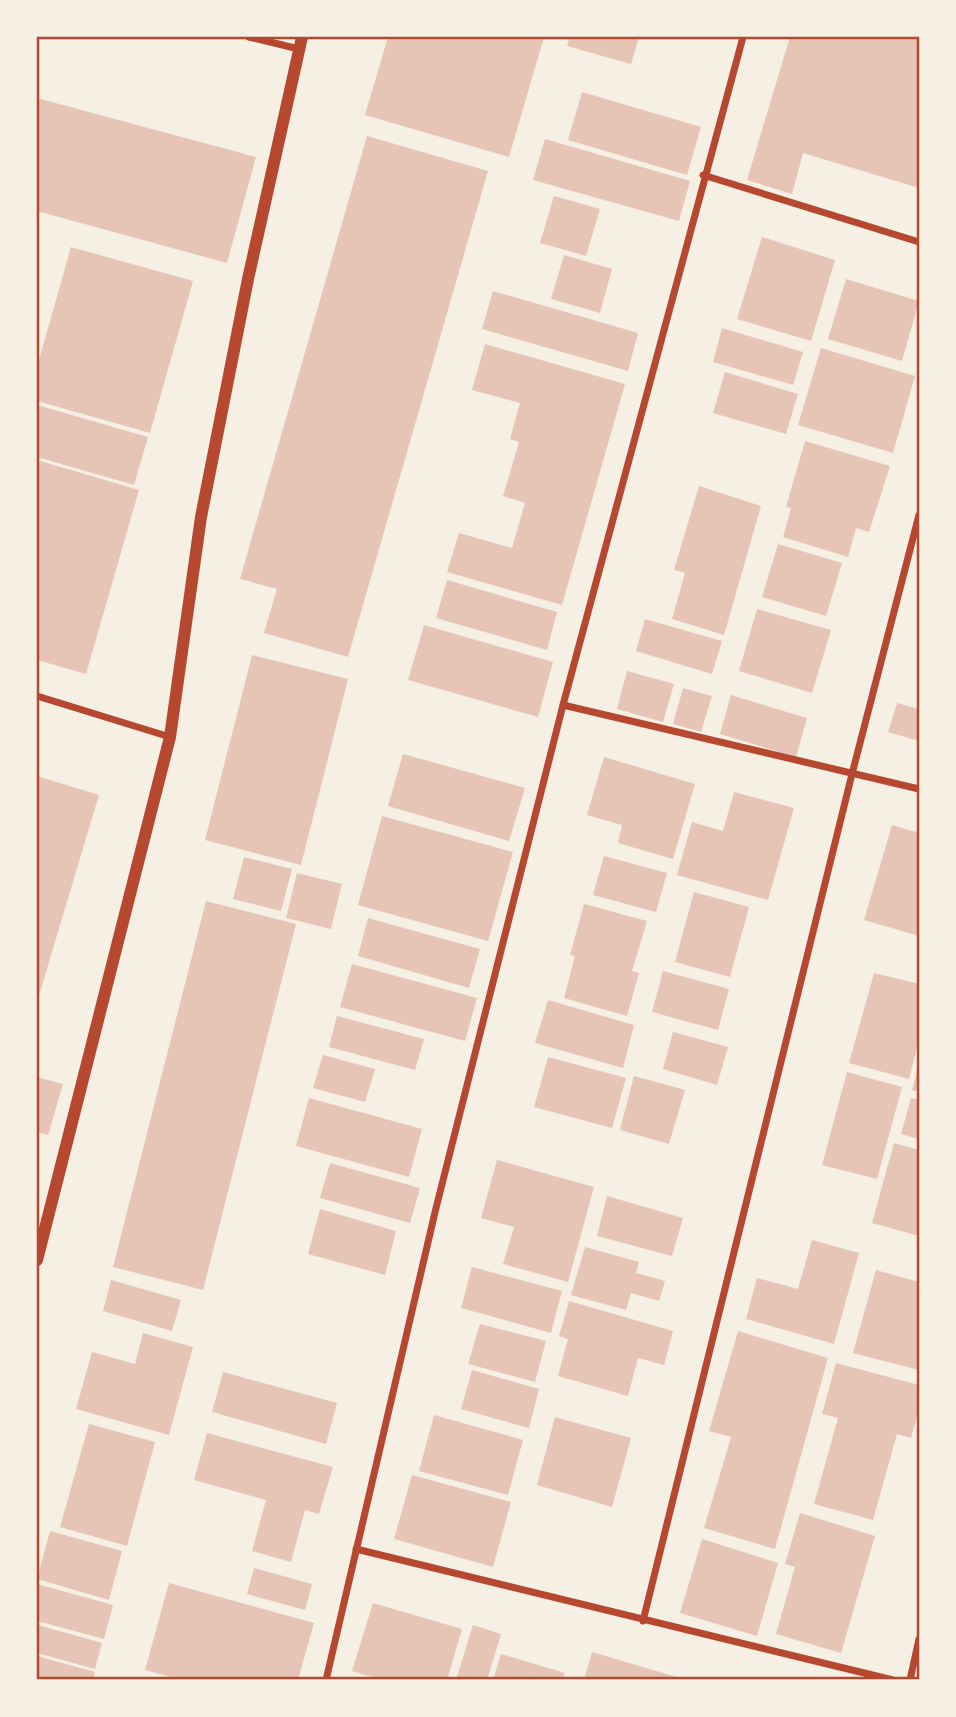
<svg xmlns="http://www.w3.org/2000/svg" width="956" height="1717" viewBox="0 0 956 1717" font-family="Manrope,sans-serif">
	<style>
		.building { fill: #e6c5b7 }
		.lines { fill: none; stroke-linecap: round; stroke-linejoin: round }
		.minor { stroke: #b5482f; stroke-width: 7 }
		.tertiary { stroke: #b5482f; stroke-width: 12 }
		.neatline { fill: none; stroke: #b5482f; stroke-width: 2.5 }
	</style>
	<rect width="100%" height="100%" fill="#f6efe4"/>
	<!-- building -->
	<g class="building">
		<path d="M388,37H544L509,157L365,115Z"/>
		<path d="M570,37H639L631,64L567,46Z"/>
		<path d="M790,37H919V188L803,153L792,194L747,180Z"/>
		<path d="M582,92L701,127L687,175L568,140Z"/>
		<path d="M37,98L256,157L227,263L37,211Z"/>
		<path d="M367,136L488,171L348,657L264,633L277,589L240,579Z"/>
		<path d="M545,139L690,181L679,221L533,180Z"/>
		<path d="M554,196L600,209L586,256L540,243Z"/>
		<path d="M762,237L835,260L811,341L737,319Z"/>
		<path d="M71,247L193,281L150,433L37,401V367Z"/>
		<path d="M564,255L612,269L600,313L551,299Z"/>
		<path d="M846,279L919,301L902,361L828,339Z"/>
		<path d="M493,291L638,333L628,371L482,329Z"/>
		<path d="M722,328L803,352L793,385L713,362Z"/>
		<path d="M485,344L625,384L562,605L447,572L459,533L512,548L525,503L503,496L519,442L510,439L520,403L472,390Z"/>
		<path d="M821,348L915,376L893,453L798,425Z"/>
		<path d="M725,372L798,394L786,434L713,413Z"/>
		<path d="M37,405L148,437L134,485L37,457Z"/>
		<path d="M805,441L890,466L869,532L856,528L848,557L783,537L791,508L786,507Z"/>
		<path d="M37,460L139,490L86,674L37,660Z"/>
		<path d="M699,486L761,506L724,635L672,619L685,573L674,570Z"/>
		<path d="M778,544L842,563L826,616L762,597Z"/>
		<path d="M447,580L557,612L547,650L436,618Z"/>
		<path d="M757,609L831,630L812,693L739,671Z"/>
		<path d="M645,619L722,641L712,674L636,651Z"/>
		<path d="M424,625L553,662L538,717L408,680Z"/>
		<path d="M252,655L348,679L301,865L205,840Z"/>
		<path d="M627,671L674,684L663,722L617,709Z"/>
		<path d="M683,688L712,696L701,732L673,724Z"/>
		<path d="M731,695L807,718L796,757L720,734Z"/>
		<path d="M897,703L919,709V741L888,732Z"/>
		<path d="M403,754L525,788L509,841L388,806Z"/>
		<path d="M604,757L695,784L673,859L618,843L622,825L587,815Z"/>
		<path d="M37,776L99,795L37,1002Z"/>
		<path d="M734,792L794,808L768,900L677,875L692,822L723,831Z"/>
		<path d="M382,816L513,852L488,941L358,905Z"/>
		<path d="M892,825L919,833V936L864,920Z"/>
		<path d="M604,856L667,873L656,912L593,895Z"/>
		<path d="M244,857L292,869L281,911L233,899Z"/>
		<path d="M297,873L342,884L331,929L286,918Z"/>
		<path d="M694,892L749,907L730,977L675,962Z"/>
		<path d="M206,901L296,924L203,1290L113,1267Z"/>
		<path d="M584,904L647,921L632,971L639,973L627,1016L564,998L575,956L570,955Z"/>
		<path d="M368,918L480,949L469,988L358,956Z"/>
		<path d="M352,964L477,998L465,1041L340,1007Z"/>
		<path d="M663,971L729,989L718,1030L652,1012Z"/>
		<path d="M874,973L919,984V1039L909,1079L849,1063Z"/>
		<path d="M548,1000L634,1025L623,1068L535,1043Z"/>
		<path d="M337,1016L424,1039L415,1070L329,1047Z"/>
		<path d="M673,1032L728,1047L717,1085L663,1069Z"/>
		<path d="M323,1055L375,1069L365,1102L313,1088Z"/>
		<path d="M548,1057L626,1078L612,1128L534,1107Z"/>
		<path d="M918,1067H919V1092L912,1090Z"/>
		<path d="M847,1072L902,1087L877,1179L822,1165Z"/>
		<path d="M634,1076L685,1090L669,1144L620,1130Z"/>
		<path d="M37,1077L63,1084L48,1135L37,1132Z"/>
		<path d="M309,1098L422,1129L409,1177L296,1146Z"/>
		<path d="M911,1098L919,1100V1139L901,1134Z"/>
		<path d="M894,1143L919,1150V1236L872,1223Z"/>
		<path d="M497,1160L594,1187L568,1282L503,1264L514,1227L481,1218Z"/>
		<path d="M330,1163L420,1188L410,1223L320,1198Z"/>
		<path d="M607,1196L683,1218L672,1256L597,1236Z"/>
		<path d="M320,1209L396,1231L385,1275L308,1254Z"/>
		<path d="M812,1240L859,1253L834,1344L746,1319L757,1278L798,1289Z"/>
		<path d="M585,1247L639,1262L636,1273L665,1281L659,1301L631,1293L626,1310L571,1295Z"/>
		<path d="M472,1267L562,1291L551,1333L461,1308Z"/>
		<path d="M876,1270L919,1282V1370L853,1353Z"/>
		<path d="M111,1280L181,1300L172,1331L103,1311Z"/>
		<path d="M569,1301L673,1331L664,1365L638,1358L628,1396L558,1376L568,1339L559,1336Z"/>
		<path d="M480,1324L546,1341L535,1382L468,1364Z"/>
		<path d="M738,1331L828,1358L775,1549L704,1528L731,1437L709,1431Z"/>
		<path d="M143,1333L193,1347L169,1435L76,1409L92,1352L135,1364Z"/>
		<path d="M836,1363L919,1385V1409L911,1438L897,1434L873,1520L814,1504L838,1418L822,1414Z"/>
		<path d="M472,1370L539,1389L529,1428L461,1409Z"/>
		<path d="M223,1372L337,1403L326,1444L212,1412Z"/>
		<path d="M434,1415L523,1440L508,1495L419,1471Z"/>
		<path d="M555,1417L631,1438L612,1507L537,1485Z"/>
		<path d="M89,1424L155,1442L127,1546L60,1527Z"/>
		<path d="M207,1433L333,1467L319,1514L305,1510L291,1562L252,1551L266,1500L194,1480Z"/>
		<path d="M412,1475L511,1502L493,1567L394,1539Z"/>
		<path d="M800,1513L875,1536L841,1653L776,1634L795,1567L785,1564Z"/>
		<path d="M50,1531L122,1551L109,1600L37,1579Z"/>
		<path d="M702,1539L778,1563L757,1636L680,1613Z"/>
		<path d="M254,1568L312,1584L305,1610L247,1594Z"/>
		<path d="M169,1583L314,1623L298,1680H182L145,1670Z"/>
		<path d="M37,1584L113,1605L104,1639L37,1621Z"/>
		<path d="M373,1603L462,1629L447,1680H382L352,1671Z"/>
		<path d="M38,1625L102,1643L95,1669L37,1653Z"/>
		<path d="M473,1625L501,1634L487,1680H456Z"/>
		<path d="M592,1652L687,1680H584Z"/>
		<path d="M501,1654L565,1673L562,1680H493Z"/>
		<path d="M37,1656L95,1672L93,1680H37Z"/>
	</g>
	<g class="lines">
		<!-- minor -->
		<g class="minor">
			<path d="M249,37L299,49"/>
			<path d="M703,175L919,242"/>
			<path d="M37,696L170,737"/>
			<path d="M563,705L743,37"/>
			<path d="M356,1549L893,1680"/>
			<path d="M643,1621L852,774L919,515"/>
			<path d="M326,1680L436,1208L563,705L919,789"/>
			<path d="M910,1680L919,1639"/>
		</g>
		<!-- tertiary -->
		<path class="tertiary" d="M37,1260L170,737L201,517L248,279L302,37"/>
	</g>
	<!-- border -->
	<rect width="956" height="1717" fill="none" stroke="#f6efe4" stroke-width="77"/>
	<rect x="38" y="38" width="880" height="1640" class="neatline"/>
</svg>
